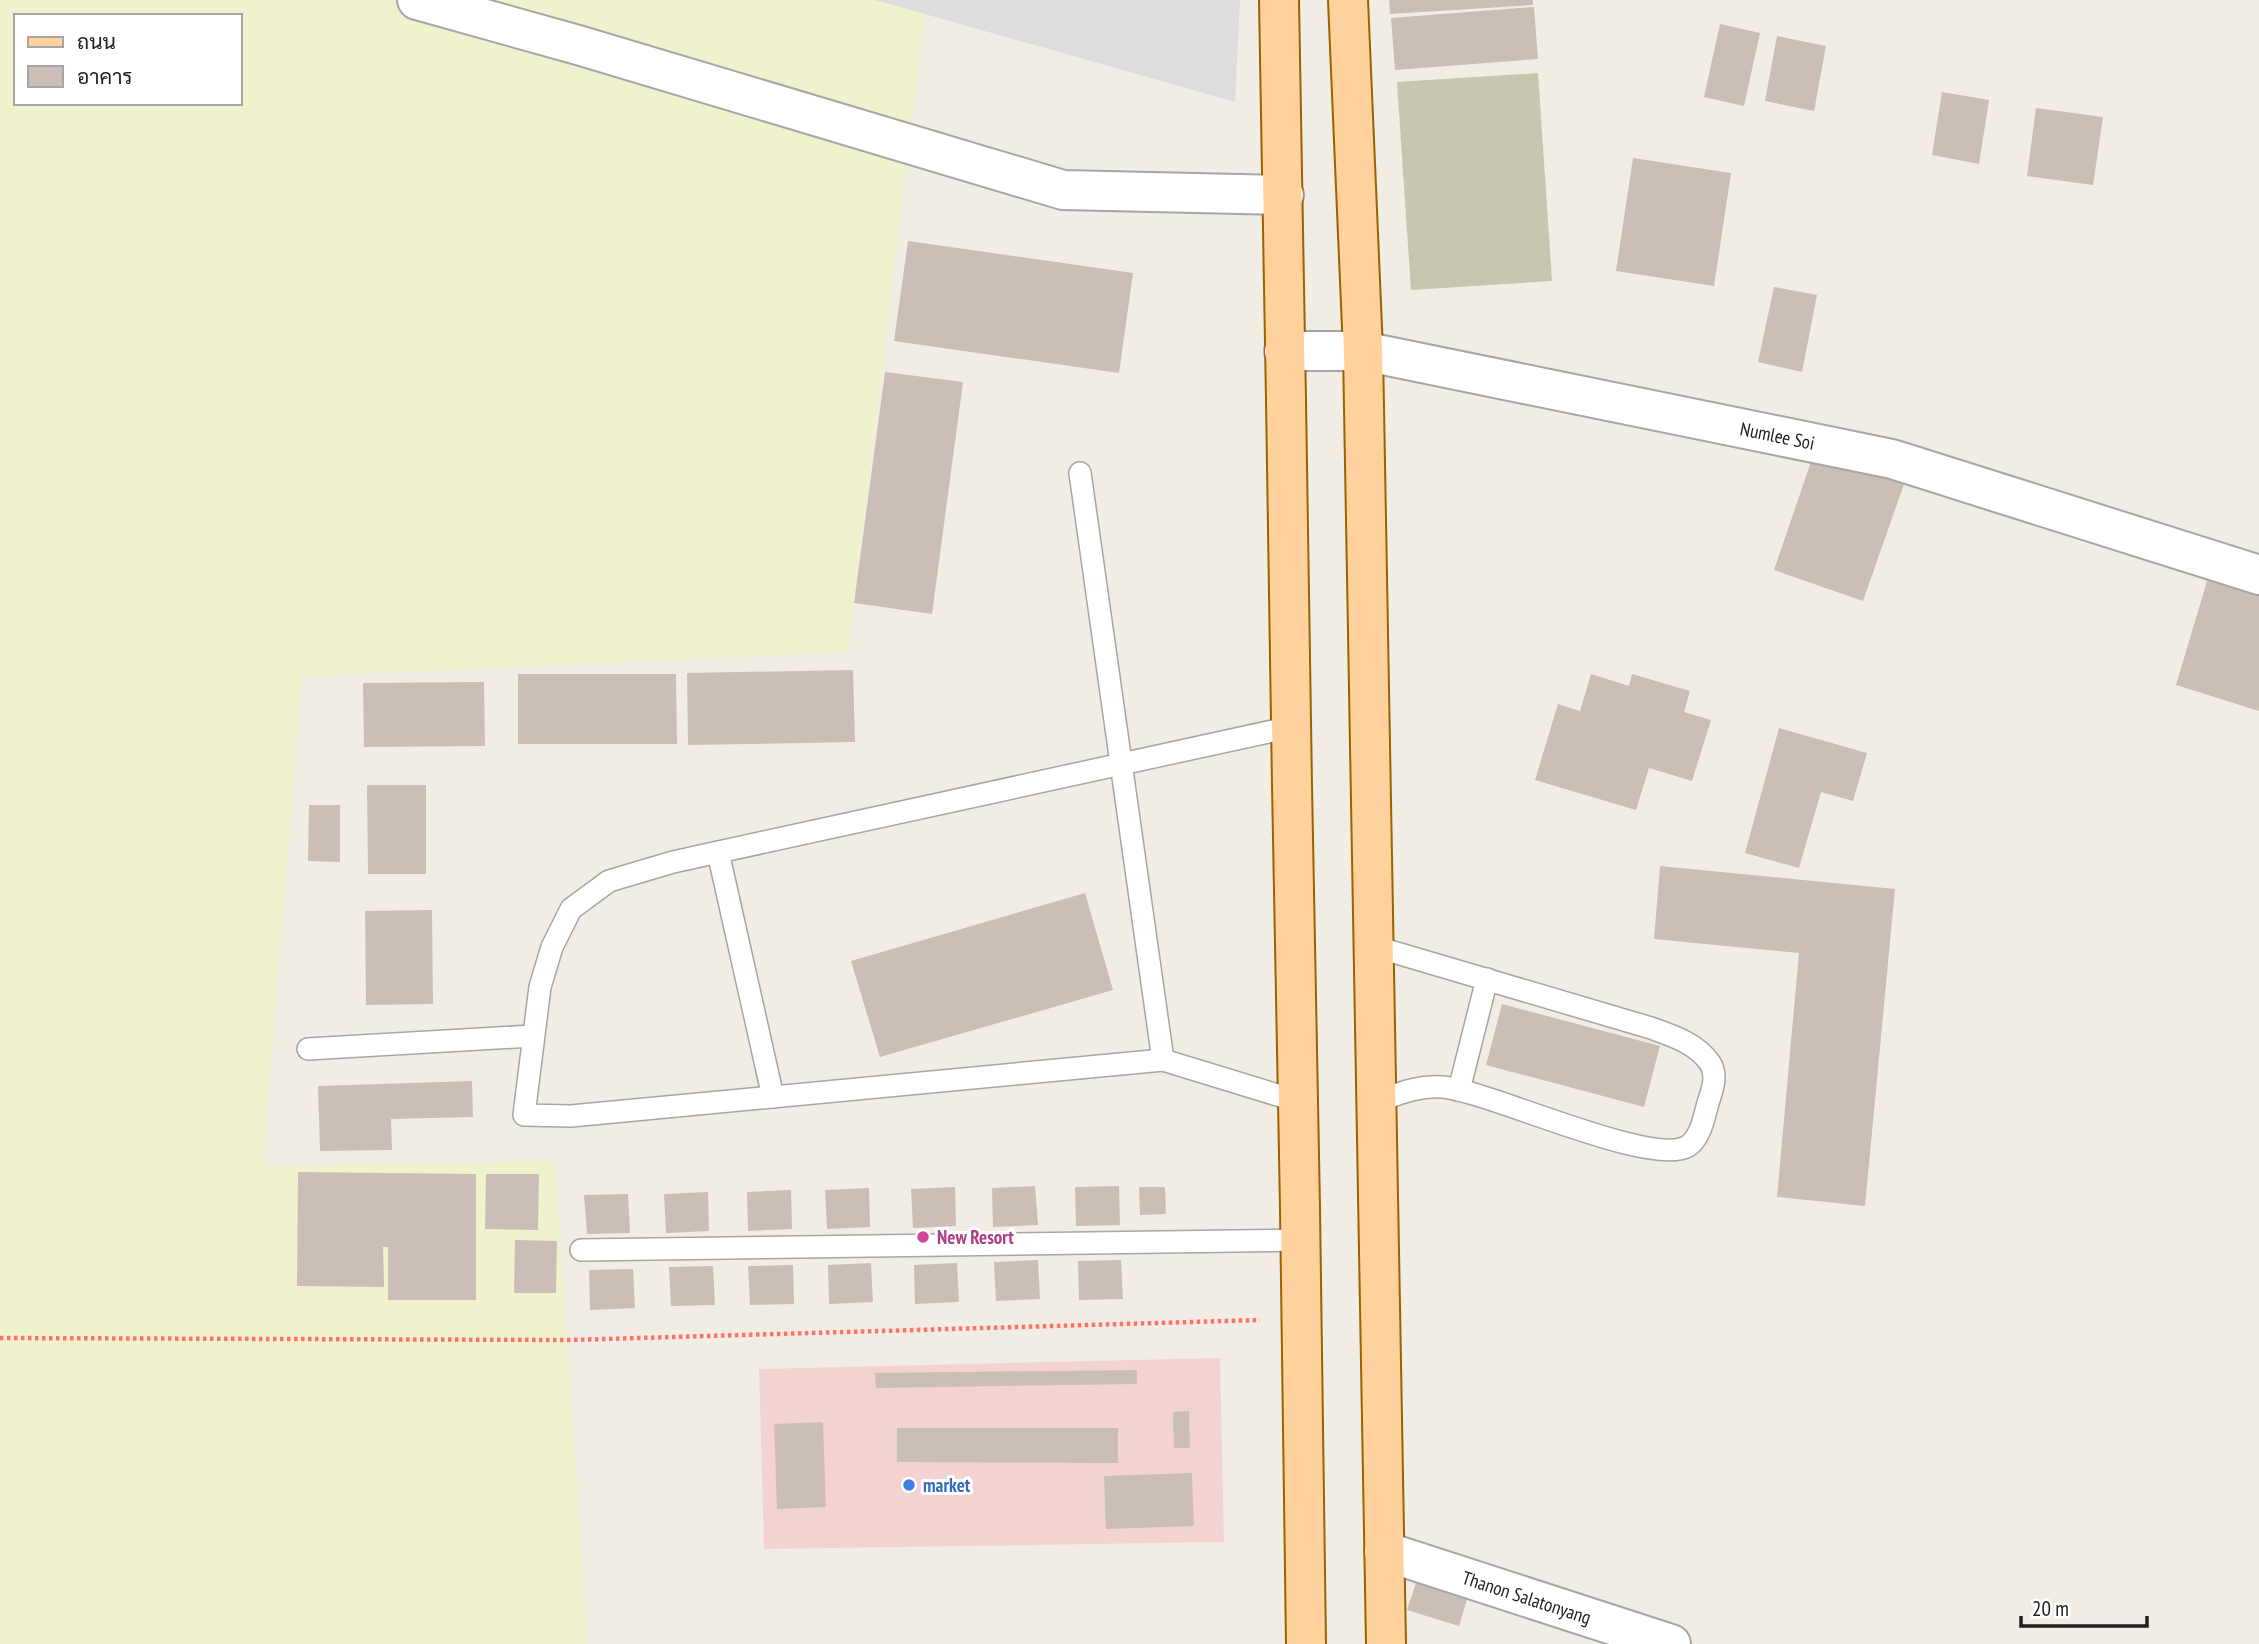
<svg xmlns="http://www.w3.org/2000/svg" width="2259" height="1644" viewBox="0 0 2259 1644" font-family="'PT Sans Narrow',Sarabun,sans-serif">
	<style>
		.residential { fill: #dedcdc }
		.commercial { fill: #f3d3d2 }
		.construction { fill: #c7c6af }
		.farmland { fill: #f0f2ce; fill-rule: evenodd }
		.building { fill: #cabeb7 }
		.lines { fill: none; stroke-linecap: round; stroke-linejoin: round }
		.service-casing { stroke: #a6a6a6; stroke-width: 24 }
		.minor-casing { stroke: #a6a6a6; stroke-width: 42 }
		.primary-casing { stroke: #9b6200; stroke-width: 42 }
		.path { stroke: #ff7268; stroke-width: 4.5; stroke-dasharray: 3.5 3.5; stroke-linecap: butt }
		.service { stroke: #fff; stroke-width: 21 }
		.minor { stroke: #fff; stroke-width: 38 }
		.primary { stroke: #ffd19c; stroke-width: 38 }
		.hotel-dot { fill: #d1479c; stroke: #fff; stroke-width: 2.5 }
		.shop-dot { fill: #3f7fe0; stroke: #fff; stroke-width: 2.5 }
		.labels { text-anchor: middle; stroke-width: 6; stroke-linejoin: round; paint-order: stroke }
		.street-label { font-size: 19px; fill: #1f1f1f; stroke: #fff }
		.hotel-label { font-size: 19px; font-weight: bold; fill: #b23c85; stroke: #fff; text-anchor: start }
		.shop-label { font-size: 19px; font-weight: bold; fill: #366cbe; stroke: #fff; text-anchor: start }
	</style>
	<rect width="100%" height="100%" fill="#f1ede5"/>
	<!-- residential -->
	<path class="residential" d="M874,0H1240L1235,102L925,14Z"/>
	<!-- commercial -->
	<path class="commercial" d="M1220,1358L1224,1542L764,1549L759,1369Z"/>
	<!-- construction -->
	<path class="construction" d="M1538,73L1552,281L1411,290L1397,82Z"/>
	<!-- farmland -->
	<path class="farmland" d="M0,0H874L925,14L848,652L302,677L263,1166L555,1161L588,1644H0ZM16,16H240V103H16Z"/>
	<!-- building -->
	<g class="building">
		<path d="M1389,0H1533V5L1390,14Z"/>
		<path d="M1534,7L1538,59L1395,70L1391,18Z"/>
		<path d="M1720,24L1760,33L1744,106L1704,97Z"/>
		<path d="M1777,36L1826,46L1814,111L1765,101Z"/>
		<path d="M1942,92L1989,100L1979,164L1932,155Z"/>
		<path d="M2036,108L2103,117L2093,185L2027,176Z"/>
		<path d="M1633,158L1731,173L1714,286L1616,271Z"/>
		<path d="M908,241L1133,273L1119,373L894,341Z"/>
		<path d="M1774,287L1817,295L1802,372L1758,362Z"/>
		<path d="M885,372L963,382L932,614L854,603Z"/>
		<path d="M1814,453L1904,484L1863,601L1774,570Z"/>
		<path d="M2208,578L2259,594V711L2176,685Z"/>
		<path d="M853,670L855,742L688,745L687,673Z"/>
		<path d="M518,674H676L677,744H518Z"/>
		<path d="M1591,674L1629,686L1632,674L1690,691L1684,712L1711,720L1692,781L1649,768L1636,810L1535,780L1558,704L1580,711Z"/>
		<path d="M484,682L485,746L364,747L363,683Z"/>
		<path d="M1779,728L1867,753L1853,801L1821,792L1799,868L1745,853Z"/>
		<path d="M367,785H426V874H368Z"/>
		<path d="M309,805H340V862L308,861Z"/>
		<path d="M1660,866L1895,889L1865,1206L1777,1197L1799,953L1654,939Z"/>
		<path d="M1085,893L1113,990L880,1057L851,961Z"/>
		<path d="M432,910L433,1004L366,1005L365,911Z"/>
		<path d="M1502,1004L1660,1046L1644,1107L1486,1065Z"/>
		<path d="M472,1081L473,1117L391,1119L392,1150L320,1151L318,1086Z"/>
		<path d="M298,1172L476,1174V1300H388V1247H383L384,1287L297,1286Z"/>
		<path d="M486,1174H539L538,1230L485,1229Z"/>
		<path d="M1035,1186L1038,1225L993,1227L992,1188Z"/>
		<path d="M1119,1186L1120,1225L1076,1226L1075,1187Z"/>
		<path d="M955,1187L956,1226L913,1228L911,1189Z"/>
		<path d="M1139,1187H1165L1166,1214L1140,1215Z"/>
		<path d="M869,1188L870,1227L827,1229L825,1190Z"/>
		<path d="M791,1190L792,1229L748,1231L747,1192Z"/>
		<path d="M708,1192L709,1231L666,1233L664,1194Z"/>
		<path d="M628,1194L630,1233L587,1234L584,1195Z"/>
		<path d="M515,1240L557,1241L556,1293H514Z"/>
		<path d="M1038,1260L1040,1299L996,1301L994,1262Z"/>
		<path d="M1121,1260L1123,1299L1079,1300L1078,1261Z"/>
		<path d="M871,1263L873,1302L829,1304L828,1265Z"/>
		<path d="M957,1263L959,1302L915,1304L914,1265Z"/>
		<path d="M793,1265L794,1304L750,1305L748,1266Z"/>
		<path d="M713,1266L715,1305L671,1306L669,1267Z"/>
		<path d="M633,1269L635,1308L590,1310L589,1270Z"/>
		<path d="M1137,1370V1384L876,1388L875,1373Z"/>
		<path d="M1189,1411L1190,1448H1174L1173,1412Z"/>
		<path d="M823,1422L826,1507L777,1509L774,1424Z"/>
		<path d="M897,1428H1118V1463L897,1462Z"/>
		<path d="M1192,1473L1194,1526L1106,1529L1104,1476Z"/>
		<path d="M1417,1580L1468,1596L1459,1626L1407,1610Z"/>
	</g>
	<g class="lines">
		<defs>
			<g id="service">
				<path d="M1080,473L1163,1060"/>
				<path d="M1291,727L673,862L609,881L571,909L552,947L540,987L524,1115L571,1116L1163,1060L1297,1101"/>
				<path d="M718,852L773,1097"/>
				<path d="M1373,946L1651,1028C1673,1036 1696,1043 1710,1063C1718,1075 1712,1091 1708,1103C1704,1117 1701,1137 1688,1146C1652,1168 1492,1092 1443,1087C1418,1085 1398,1094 1376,1102"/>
				<path d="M308,1049L532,1036"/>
				<path d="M1459,1090L1487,979"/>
				<path d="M581,1250L1300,1240"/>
			</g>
			<g id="minor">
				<path d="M417,0L578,45L1063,190L1284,195"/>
				<path id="s1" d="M1284,351H1363L1892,459L2259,575"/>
				<path id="s2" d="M1384,1551L1671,1644"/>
			</g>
			<g id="primary">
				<path d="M1279,0C1285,262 1287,523 1292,785C1297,1071 1304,1358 1306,1644"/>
				<path d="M1348,0L1363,351L1386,1644"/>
			</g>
		</defs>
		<!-- service casing -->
		<use href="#service" class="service-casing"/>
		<!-- minor casing -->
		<use href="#minor" class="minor-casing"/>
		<!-- primary casing -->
		<use href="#primary" class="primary-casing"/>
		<!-- path -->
		<path class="path" d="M0,1338L569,1340L1260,1320"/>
		<!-- service -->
		<use href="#service" class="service"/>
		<!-- minor -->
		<use href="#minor" class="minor"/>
		<!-- primary -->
		<use href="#primary" class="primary"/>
	</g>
	<!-- markers -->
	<circle class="hotel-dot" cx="923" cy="1237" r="7"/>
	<circle class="shop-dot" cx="909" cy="1485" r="7"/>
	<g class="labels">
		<!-- street labels -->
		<g class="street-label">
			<text dy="7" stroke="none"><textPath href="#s1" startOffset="502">Numlee Soi</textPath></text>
			<text dy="7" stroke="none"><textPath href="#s2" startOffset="150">Thanon Salatonyang</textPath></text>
		</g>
		<!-- hotel labels -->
		<g class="hotel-label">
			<text x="937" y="1244">New Resort</text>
		</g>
		<!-- shop labels -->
		<g class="shop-label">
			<text x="923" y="1492">market</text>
		</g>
	</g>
	<!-- legend -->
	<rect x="14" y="14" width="228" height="91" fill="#ffffff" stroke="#a5a5a5" stroke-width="2"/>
	<rect x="28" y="37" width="35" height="10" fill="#ffd19c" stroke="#a5a5a5" stroke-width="2"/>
	<text x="77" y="49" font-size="21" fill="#1f1f1f">ถนน</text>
	<rect x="28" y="66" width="35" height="21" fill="#cabeb7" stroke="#a5a5a5" stroke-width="2"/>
	<text x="77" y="84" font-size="21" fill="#1f1f1f">อาคาร</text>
	<!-- scale -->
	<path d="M2021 1616v10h126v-10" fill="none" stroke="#1f1f1f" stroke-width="3.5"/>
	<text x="2032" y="1616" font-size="21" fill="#1f1f1f" stroke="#ffffff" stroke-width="5" paint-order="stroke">20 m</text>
</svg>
